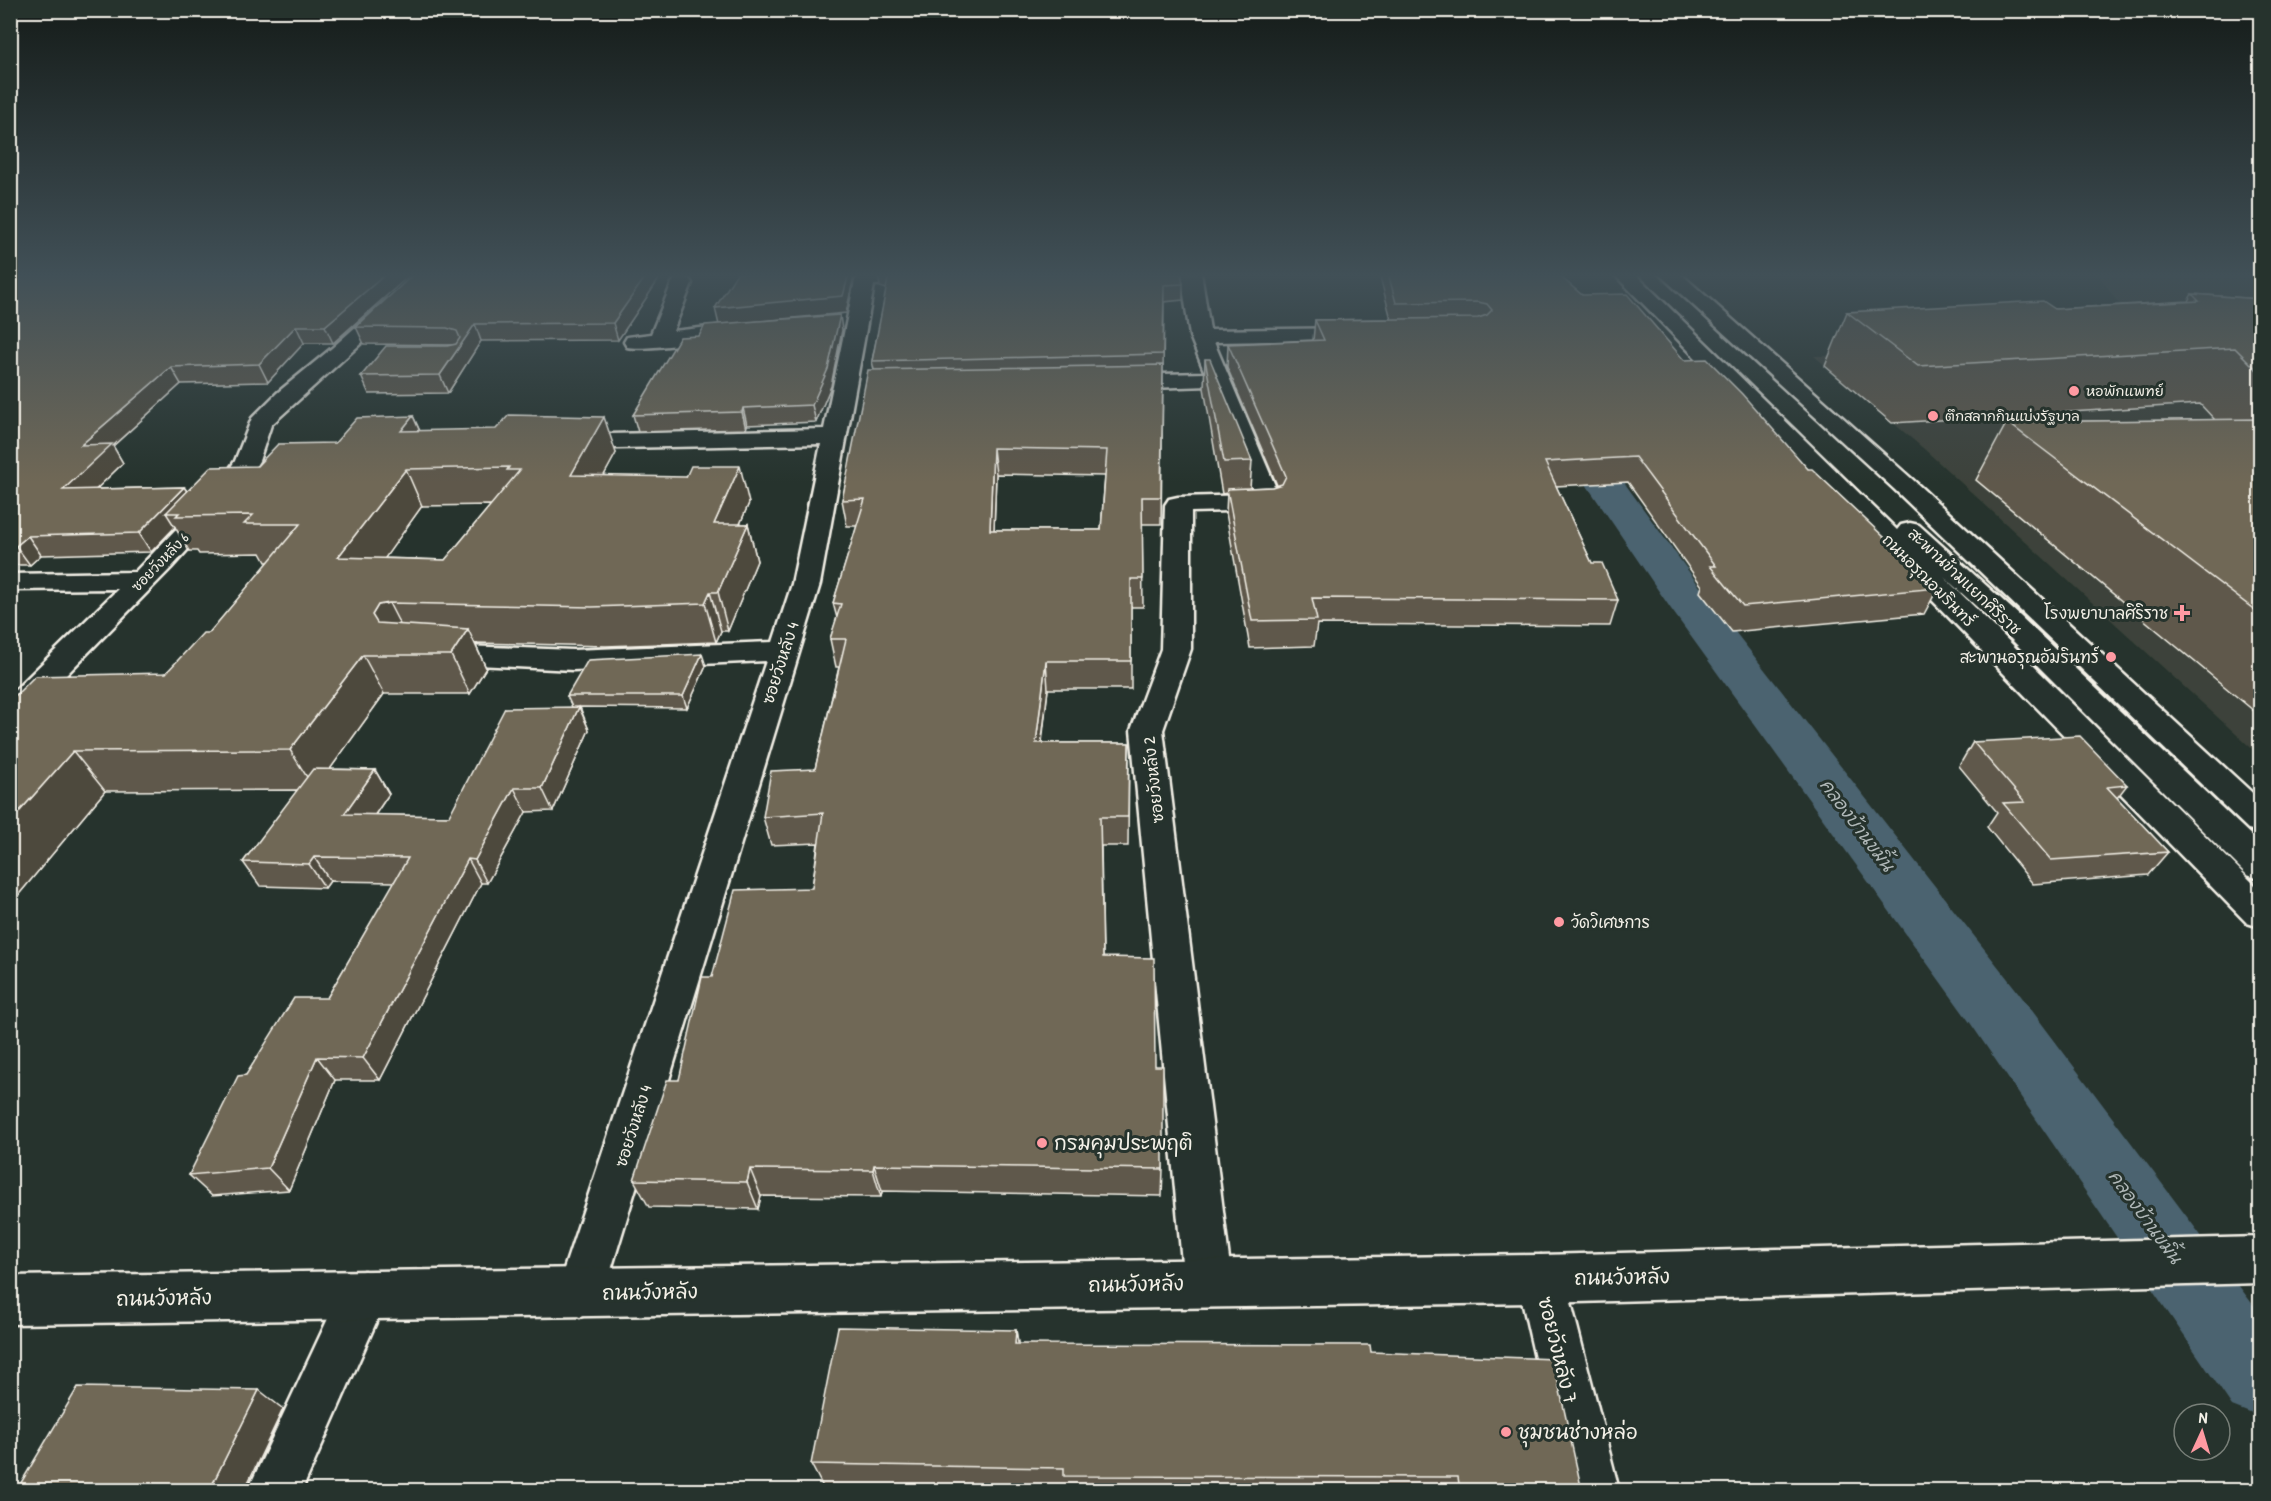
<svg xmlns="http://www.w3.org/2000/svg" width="2271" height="1501" viewBox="0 0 2271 1501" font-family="'Patrick Hand','Playpen Sans Thai',sans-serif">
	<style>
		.built { fill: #3c433a }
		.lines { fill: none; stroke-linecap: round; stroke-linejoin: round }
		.canal { fill: #4b636f; fill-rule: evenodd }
		.street-casing { stroke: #f4f1e8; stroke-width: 5 }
		.secondary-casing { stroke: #f4f1e8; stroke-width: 5 }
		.street { fill: #26332d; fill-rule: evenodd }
		.secondary { fill: #26332d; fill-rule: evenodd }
		.wall { fill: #5f594b; stroke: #f4f1e8; stroke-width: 1.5; fill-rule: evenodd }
		.shaded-wall { fill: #4e483d; stroke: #f4f1e8; stroke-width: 1.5 }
		.building { fill: #6f6757; stroke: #f4f1e8; stroke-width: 1.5; fill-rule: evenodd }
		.poi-dot { fill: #ff9aa2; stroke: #26332d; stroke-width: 2 }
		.labels { text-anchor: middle; stroke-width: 6; stroke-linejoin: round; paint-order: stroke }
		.far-poi-label { font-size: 14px; fill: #f4f1e8; stroke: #26332d; text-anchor: start }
		.far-street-label { font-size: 14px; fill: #f4f1e8; stroke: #26332d }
		.street-label { font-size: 16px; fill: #f4f1e8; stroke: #26332d }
		.poi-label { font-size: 16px; fill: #f4f1e8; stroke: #26332d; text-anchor: end }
		.water-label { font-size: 18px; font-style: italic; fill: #b0b8b8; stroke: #26332d }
		.near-poi-label { font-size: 20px; fill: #f4f1e8; stroke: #26332d; text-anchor: start }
		.near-street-label { font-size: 20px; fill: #f4f1e8; stroke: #26332d }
	</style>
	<rect width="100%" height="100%" fill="#26332d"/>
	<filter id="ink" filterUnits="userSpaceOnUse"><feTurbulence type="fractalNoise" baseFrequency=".0167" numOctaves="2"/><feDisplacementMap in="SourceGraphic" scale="12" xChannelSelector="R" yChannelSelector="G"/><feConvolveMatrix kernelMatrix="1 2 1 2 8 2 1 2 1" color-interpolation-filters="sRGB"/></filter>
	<g filter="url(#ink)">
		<!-- built -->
		<path class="built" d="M2097,273H2260V756L1924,449L1814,356L2153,352Z"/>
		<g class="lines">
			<!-- canal -->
			<path class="canal" d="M1565,416L1578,419L1703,591L2015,988L2260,1314V1417L2232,1406L1971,1024L1671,609L1547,427L1552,419Z"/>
			<defs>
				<g id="street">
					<path d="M870,273H930L933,277L930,281L923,283L874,285L820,584L604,1293L597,1310L580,1317L563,1310L556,1293L766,661L573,670L437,663L426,661L422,654L426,647L437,645L573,650L773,642L792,584L821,444L567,449L558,447L555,442L558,437L567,435L824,429L855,281L858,277Z"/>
					<path d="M1181,273H1201L1210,330L1358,328L1365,330L1369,334L1365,338L1358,340L1214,342L1282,502L1278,507L1269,510L1191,512V649L1163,730L1232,1283L1225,1300L1208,1307L1191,1300L1184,1283L1131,730L1161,649L1165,505L1169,499L1178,497L1253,495L1210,386L1118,389L1110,387L1107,382L1110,377L1118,375L1205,373L1190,336Z"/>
					<path d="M682,277L689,279L692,283L673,331L745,323L752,325L755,329L752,333C731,339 645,351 627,347L624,342L627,337L651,334L672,283L675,279Z"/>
					<path d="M393,298L400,300L403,304L400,308L271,425L259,461L238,494L171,568L21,721L10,724V695L118,589L10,590V574L135,572L219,484L235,461L252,418L277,393L332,348L386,300Z"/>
					<path d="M1541,1255L1558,1262L1565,1279L1619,1490H1565L1517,1279L1524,1262Z"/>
					<path d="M364,1271L381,1278L388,1295L302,1490H248L347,1278Z"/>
				</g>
				<g id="secondary">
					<path d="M1613,273H1634L1897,530L1901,525L1910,523L1919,525L2020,616L2260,844V879L2247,875L2000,628L1944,577L2260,890V927L2247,923Z"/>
					<path d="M1658,273H1680L1912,479L2260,800V832L2248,829L1894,489Z"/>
					<path d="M2260,1237V1283L1541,1303L10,1324V1276L1541,1255Z"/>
				</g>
			</defs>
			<!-- street casing -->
			<use href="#street" class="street-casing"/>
			<!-- secondary casing -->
			<use href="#secondary" class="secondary-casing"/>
			<!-- street -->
			<use href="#street" class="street"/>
			<!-- secondary -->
			<use href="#secondary" class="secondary"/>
		</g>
		<!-- wall -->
		<g class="wall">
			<path d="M10,273H412L333,343H304L268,382L181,384L113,446L123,463L96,489L184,487L187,491L257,466L335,443L413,416L420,431L616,453L604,475L749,503L740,524H748L757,561L728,631H721L716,642L606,646L475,643L486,668L470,694H384L330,769L375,770L389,794L375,815L449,816L572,707L567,696L706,666L687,708L580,707L589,730L553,811L526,812L487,883H481L380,1080H335L289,1190L212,1196L189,1175L246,1075L327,998L395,882L330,881L325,888L260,886L243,862L298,790L105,791L10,905V701L166,673L209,633L269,562H266L261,553L199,554L197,551H189L175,527L151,552L41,555L30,565H10ZM491,505L445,560L384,558L422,506Z"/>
			<path d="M415,273H663L618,340L481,341L448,393L369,394L361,376L453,345L364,344L356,327Z"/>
			<path d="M878,273H1181L1183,284V300L1164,302L1161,524H1142L1143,607H1131V689H1048L1042,743H1129L1128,846H1101L1103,957L1155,1066L1163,1169L1162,1196L882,1191L881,1197L761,1196L758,1209L649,1207L634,1180L679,1080L712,977L812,888L818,843L771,845L763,817L815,769L839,667H836L830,639L837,618L833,603L857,526H847L842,500L874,370L872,361L887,289L880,287ZM996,474L1105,476L1101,530H994Z"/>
			<path d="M1379,273H1556L1582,295L1684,360L1808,469L1938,588L1924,614L1732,632L1700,592L1702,586L1628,482L1556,486L1592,563L1618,600L1610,626L1317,624L1314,646L1250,648L1226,513L1227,493L1222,494L1204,388L1205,359L1252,461L1250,488L1272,487L1277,485L1227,367L1228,344L1313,340L1315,320L1391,319Z"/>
			<path d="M857,275L853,280L846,313L750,322L842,330L831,386L816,422L747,425L746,429L638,432L633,415L699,336L719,324Z"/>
			<path d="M2192,294L2260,299V716L1976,480L2007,422L2215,420L2200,404L1892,423L1825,366L1847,312L2055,309L2188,301Z"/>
			<path d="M1973,742L2127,785L2117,798L2168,852L2148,875L2033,884L1987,827L1997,812L1959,766Z"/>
			<path d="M1016,1330L1018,1344L1371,1352L1582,1491H1066L823,1487L811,1464Z"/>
		</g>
		<!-- shaded-wall -->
		<g class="shaded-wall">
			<path d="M387,273H412L333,343L325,326Z"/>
			<path d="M648,273H663L618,340L613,323Z"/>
			<path d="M849,273H862L857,275L853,280L846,313L719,325L715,308Z"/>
			<path d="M840,315L842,330L831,386L816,422L812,405Z"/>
			<path d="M475,324L481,341L448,393L440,375Z"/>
			<path d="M296,326L304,343L268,382L259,364Z"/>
			<path d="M171,367L181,384L113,446L123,463L76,509L63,490L81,445Z"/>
			<path d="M743,408L747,425L746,429L742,412Z"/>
			<path d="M413,416L429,452L401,431Z"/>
			<path d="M604,417L616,453L584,512L571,475Z"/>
			<path d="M993,448L996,474L993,558L990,530Z"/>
			<path d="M740,466L749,503L724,561L714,524Z"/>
			<path d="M406,469L422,506L358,596L338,557Z"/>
			<path d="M184,487L196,505L166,513L175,527L151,552L139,533Z"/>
			<path d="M748,524L757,561L728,631L718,592Z"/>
			<path d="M28,536L41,555L30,565L16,546Z"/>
			<path d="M710,592L721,631L716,642L705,603Z"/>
			<path d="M389,603L409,642L392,654L372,615L378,605Z"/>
			<path d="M468,629L486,668L470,694L451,655Z"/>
			<path d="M702,654L706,666L687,708L683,696Z"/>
			<path d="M363,655L384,694L315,790L290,750Z"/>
			<path d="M1046,661L1048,689L1038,772L1036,743Z"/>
			<path d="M579,707L589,730L553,811L542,788Z"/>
			<path d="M73,751L105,791L10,905V822Z"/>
			<path d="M375,770L389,794L359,838L344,814Z"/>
			<path d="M514,788L526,812L487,883L475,860Z"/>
			<path d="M314,857L330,881L325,888L309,864Z"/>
			<path d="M468,859L481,883L380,1080L363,1058Z"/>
			<path d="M10,930L14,934L10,938Z"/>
			<path d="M317,1057L335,1080L289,1190L268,1168Z"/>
			<path d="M874,1165L882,1191L881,1197L873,1170Z"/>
			<path d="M750,1169L761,1196L758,1209L747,1182Z"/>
			<path d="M1016,1330L1020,1356L1015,1344Z"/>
			<path d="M259,1390L283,1409L244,1491H209Z"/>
		</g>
		<!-- building -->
		<g class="building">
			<path d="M10,273H387L325,326H296L259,364L171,367L81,445L112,444L63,490L184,487L139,533L28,536L16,546H10Z"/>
			<path d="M415,273H648L613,323L475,324L440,375L361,376L386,346H447L456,344L460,338L457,331L447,328L356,327Z"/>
			<path d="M737,273H849L843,296L715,308Z"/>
			<path d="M885,273H1181L1183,284L1164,285L1163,354L872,361L889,274Z"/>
			<path d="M1388,273H1556L1582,295L1627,294L1684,360L1707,359L1742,394L1808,469H1812L1938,588L1743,606L1710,566H1716L1635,457L1545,462L1592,563H1602L1618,600L1312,598L1317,620L1252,621L1227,489L1272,487L1282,484L1286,476L1228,344L1324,340L1315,320L1478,318L1487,315L1492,310L1487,304L1478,302L1396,303Z"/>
			<path d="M2192,294L2260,299V373L2235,348L1918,366L1847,312L2043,301L2055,309L2199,301Z"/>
			<path d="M840,315L828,369L812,405L743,408L742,412L633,415L680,337L699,336L705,325Z"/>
			<path d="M1205,359H1210L1252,461L1224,462Z"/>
			<path d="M1163,365L1161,497H1142L1143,579H1131V661H1046L1036,743H1129L1128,817H1100L1103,957L1154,958L1155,1066H1163V1169L874,1165L873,1170L750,1169L747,1182L634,1180L667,1080H679L702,977H712L735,890L812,888L823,813L763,817L771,771L815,769L846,639H830L841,604L833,603L865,499L842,500L868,370ZM993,448L1107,450L1101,530H990Z"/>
			<path d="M509,415L604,417L571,475L686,477L691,466H740L714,524H748L718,592H710L705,603L592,607L389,603L378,605L372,615L377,623L468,629L451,655H363L290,750L73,751L10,822V701L35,676L166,673L203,633H209L300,524H244L253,515L176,516L179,513H166L211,467L257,466L278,444L335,443L357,418L413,416L401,431L496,429ZM509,467L507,470H520L445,560L338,557L406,469Z"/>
			<path d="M2260,419V614L2007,422Z"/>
			<path d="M702,654L683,696H567L588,660Z"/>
			<path d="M579,707L542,788H514L475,860L468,859L363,1058L317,1057L268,1168L189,1175L238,1076L246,1075L294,998H327L408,858L314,857L309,864L243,862L313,769L375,770L344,814L449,816L505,708Z"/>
			<path d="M2080,736L2127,785L2107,787L2168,852L2051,860L2003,803L2025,802L1973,742Z"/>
			<path d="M838,1327L1016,1330L1015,1344L1370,1345L1371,1352L1553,1359L1582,1491H1460L1458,1477L1064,1476V1468L811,1464Z"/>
			<path d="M78,1387L259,1390L209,1491H16Z"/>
		</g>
	</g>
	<!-- sky -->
	<linearGradient id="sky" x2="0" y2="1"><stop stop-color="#151c19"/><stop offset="0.57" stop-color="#415057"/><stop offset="1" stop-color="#415057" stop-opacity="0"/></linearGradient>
	<rect width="2271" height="483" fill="url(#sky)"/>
	<!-- markers -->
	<g class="poi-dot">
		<circle cx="2074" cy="391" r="6"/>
		<circle cx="1933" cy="416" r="6"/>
		<path d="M2179 604h6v6h6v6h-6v6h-6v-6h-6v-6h6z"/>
		<circle cx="2111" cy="657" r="6"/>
		<circle cx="1559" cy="922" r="6"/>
		<circle cx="1042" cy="1143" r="6"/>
		<circle cx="1506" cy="1432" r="6"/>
	</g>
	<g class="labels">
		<!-- far-poi labels -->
		<g class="far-poi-label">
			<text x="2086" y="396">หอพักแพทย์</text>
			<text x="1945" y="421">ตึกสลากกินแบ่งรัฐบาล</text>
		</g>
		<!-- far-street labels -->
		<g class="far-street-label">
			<text transform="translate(160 562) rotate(-46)" y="5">ซอยวังหลัง 6</text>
		</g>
		<!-- street labels -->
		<g class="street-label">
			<text transform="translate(1929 580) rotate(45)" y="6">ถนนอรุณอมรินทร์</text>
			<text transform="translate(1965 581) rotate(43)" y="6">สะพานข้ามแยกศิริราช</text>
			<text transform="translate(780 663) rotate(-72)" y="6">ซอยวังหลัง 4</text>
			<text transform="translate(1153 780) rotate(-96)" y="6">ซอยวังหลัง 2</text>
			<text transform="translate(633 1126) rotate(-72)" y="6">ซอยวังหลัง 4</text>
		</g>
		<!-- poi labels -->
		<g class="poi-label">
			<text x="2168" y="619">โรงพยาบาลศิริราช</text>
			<text x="2099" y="663">สะพานอรุณอัมรินทร์</text>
			<text x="1571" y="928" text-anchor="start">วัดวิเศษการ</text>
		</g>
		<!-- water labels -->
		<g class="water-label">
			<text transform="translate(1857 825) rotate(53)" y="6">คลองบ้านขมิ้น</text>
			<text transform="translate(2145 1217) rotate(54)" y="6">คลองบ้านขมิ้น</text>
		</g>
		<!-- near-poi labels -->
		<g class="near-poi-label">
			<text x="1054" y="1150">กรมคุมประพฤติ</text>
			<text x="1518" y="1439">ชุมชนช่างหล่อ</text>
		</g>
		<!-- near-street labels -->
		<g class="near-street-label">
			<text transform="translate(1622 1277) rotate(-1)" y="7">ถนนวังหลัง</text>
			<text transform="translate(1136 1284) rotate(-1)" y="7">ถนนวังหลัง</text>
			<text transform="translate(650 1292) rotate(-1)" y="7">ถนนวังหลัง</text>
			<text transform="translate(164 1298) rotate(-1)" y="7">ถนนวังหลัง</text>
			<text transform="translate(1558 1350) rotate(76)" y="7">ซอยวังหลัง 7</text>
		</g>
	</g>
	<!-- margin -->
	<rect width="2271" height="1501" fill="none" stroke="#26332d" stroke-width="36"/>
	<rect x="18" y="18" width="2235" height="1465" fill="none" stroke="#f4f1e8" stroke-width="2" filter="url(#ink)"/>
	<!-- north arrow -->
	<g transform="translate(2202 1432) rotate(4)"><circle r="28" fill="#26332d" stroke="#787f78" stroke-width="1.5"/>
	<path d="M0-4.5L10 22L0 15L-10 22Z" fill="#ff9aa2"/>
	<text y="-9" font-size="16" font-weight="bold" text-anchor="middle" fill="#f4f1e8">N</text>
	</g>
</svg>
